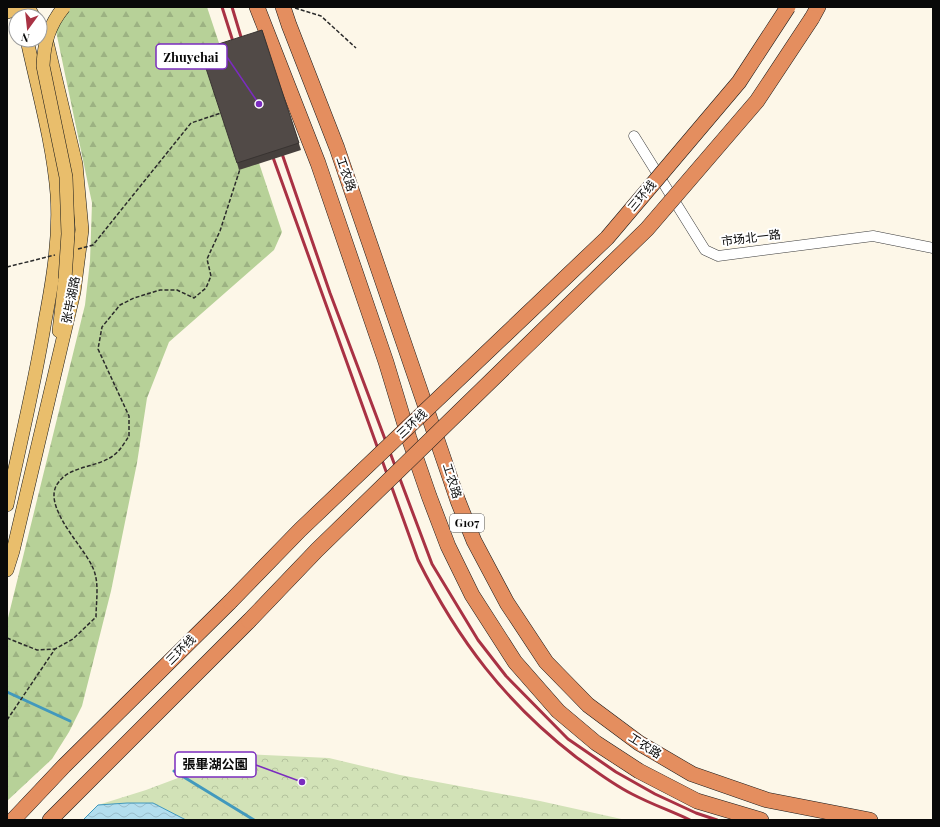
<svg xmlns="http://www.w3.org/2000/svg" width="940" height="827" viewBox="0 0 940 827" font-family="'Playfair Display','Noto Sans SC',serif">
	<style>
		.forest { fill: url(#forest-firs) }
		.park { fill: url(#park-crowns) }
		.water { fill: url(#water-waves); stroke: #4299bd }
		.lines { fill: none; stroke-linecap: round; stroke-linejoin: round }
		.stream { stroke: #4299bd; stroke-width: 3 }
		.minor-casing { stroke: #3c3c3c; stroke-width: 11 }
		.major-casing { stroke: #1a1a1a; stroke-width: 14 }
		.highway-casing { stroke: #1a1a1a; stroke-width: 16 }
		.path { stroke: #2b2b2b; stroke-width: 1.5; stroke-dasharray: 4 2; stroke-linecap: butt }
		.minor { stroke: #fff; stroke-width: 10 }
		.major { stroke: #e9be6c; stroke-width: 13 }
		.highway { stroke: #e48e5f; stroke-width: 15 }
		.rail { stroke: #a93244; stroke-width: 3 }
		.major-bridge-casing { stroke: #1a1a1a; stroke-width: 14; stroke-linecap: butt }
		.highway-bridge-casing { stroke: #1a1a1a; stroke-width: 16; stroke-linecap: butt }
		.path-bridge { stroke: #2b2b2b; stroke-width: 1.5; stroke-dasharray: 4 2; stroke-linecap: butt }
		.major-bridge { stroke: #e9be6c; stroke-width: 13 }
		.highway-bridge { stroke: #e48e5f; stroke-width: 15 }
		.wall { fill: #46403d }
		.building { fill: #514a47; stroke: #393432 }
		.labels { text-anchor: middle; stroke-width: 4; stroke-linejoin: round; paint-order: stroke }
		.shield { fill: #fff; stroke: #535353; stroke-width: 1 }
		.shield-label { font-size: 11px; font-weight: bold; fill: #090909 }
		.street-label { font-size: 12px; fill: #090909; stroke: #fff }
		.leader { fill: none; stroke: #7b2cbf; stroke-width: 1.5 }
		.callout-dot { fill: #7b2cbf; stroke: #fff; stroke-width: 1.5 }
		.callout { fill: #fff; stroke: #7b2cbf; stroke-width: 1.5 }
		.callout-label { font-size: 13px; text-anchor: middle; font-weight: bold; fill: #090909 }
	</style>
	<defs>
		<pattern id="forest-firs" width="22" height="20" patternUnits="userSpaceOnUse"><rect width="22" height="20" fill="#b7d198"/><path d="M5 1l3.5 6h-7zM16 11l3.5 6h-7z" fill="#9cb282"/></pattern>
		<pattern id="park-crowns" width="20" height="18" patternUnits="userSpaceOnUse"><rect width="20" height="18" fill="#d2e2b7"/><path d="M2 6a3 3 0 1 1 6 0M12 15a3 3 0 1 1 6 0" fill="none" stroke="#b3c19c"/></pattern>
		<pattern id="water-waves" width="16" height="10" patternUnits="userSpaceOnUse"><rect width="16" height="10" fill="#b3deee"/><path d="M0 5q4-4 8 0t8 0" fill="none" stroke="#99bdcb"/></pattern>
	</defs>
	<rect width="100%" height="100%" fill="#fdf7e8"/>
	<!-- forest -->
	<path class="forest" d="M66,7H207L282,232L274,250L169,342L147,398L137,463L111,591L82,706L69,732L52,759L7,801V622L85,305L90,261L92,203L52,12Z"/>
	<!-- park -->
	<path class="park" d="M242,754L329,758L400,775L540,801L626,820H83L98,805L146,790Z"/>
	<!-- water -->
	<path class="water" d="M127,803H153L186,820H83L98,805Z"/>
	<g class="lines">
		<!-- stream -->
		<g class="stream">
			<path d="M7,692L70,721"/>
			<path d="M174,771L254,820"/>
		</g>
		<defs>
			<path id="minor" d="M634,136L705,250L718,256L873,236L933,248"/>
			<g id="major">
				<path d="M28,7L33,16"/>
				<path d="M7,12L23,7"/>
				<path d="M59,331L65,279"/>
				<path d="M7,505C20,444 35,383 45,321C53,279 60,237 57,194C53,143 38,91 27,40"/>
				<path d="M7,570L13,551L74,292L82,230L76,164L46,38L40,28"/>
			</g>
			<g id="highway">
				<path d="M257,7L318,163L386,362L409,438L429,496L448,546L472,595L515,662L558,711L596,743L639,771L697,801L761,820"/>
				<path d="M283,7L289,25L337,148L458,501L474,541L507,603L546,662L588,705L639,743L692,774L767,800L870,820"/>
				<path d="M812,18L818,7"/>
				<path d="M13,820L64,766L230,602"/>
				<path d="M50,820L249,621"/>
			</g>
		</defs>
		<!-- minor casing -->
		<use href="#minor" class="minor-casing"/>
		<!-- major casing -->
		<use href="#major" class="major-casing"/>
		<!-- highway casing -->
		<use href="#highway" class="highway-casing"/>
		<!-- path -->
		<g class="path">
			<path d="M295,8L321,16L356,48"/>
			<path d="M7,638L37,650L55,649"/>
			<path d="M7,720L55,649L73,639L96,617C96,601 100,581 92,566C83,546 41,505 58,483C70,465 98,468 114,455C120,451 125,442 129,436V416L98,349L102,327L120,305L134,298L160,290H177L194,298L206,288L211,276L207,259L220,231L240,169"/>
		</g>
		<!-- minor -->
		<use href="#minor" class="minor"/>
		<!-- major -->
		<use href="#major" class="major"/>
		<!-- highway -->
		<use href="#highway" class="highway"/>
		<!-- rail -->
		<g class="rail">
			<path d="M222,7L236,51"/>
			<path d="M232,7L244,47"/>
			<path d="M279,145L330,293L432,564L478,640L506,676L568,739L616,772L655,794L696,813L717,820"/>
			<path d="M270,149L418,560C458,640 505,702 576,757C594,770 612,784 632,794C651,804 671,811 690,820"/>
		</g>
		<defs>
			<path id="major-bridge" d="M64,7C49,25 44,43 43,66L66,177L68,234L65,279"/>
			<g id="highway-bridge">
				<path d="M230,602L300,530L607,238L739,82L788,7"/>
				<path d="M249,621L317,550L647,229L757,101L812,18"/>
			</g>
		</defs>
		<!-- major-bridge casing -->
		<use href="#major-bridge" class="major-bridge-casing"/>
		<!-- highway-bridge casing -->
		<use href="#highway-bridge" class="highway-bridge-casing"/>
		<!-- path-bridge -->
		<g class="path-bridge">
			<path d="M78,249L93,245L191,123L221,113"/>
			<path d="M7,267L55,255"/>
		</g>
		<!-- major-bridge -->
		<use href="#major-bridge" class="major-bridge"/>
		<!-- highway-bridge -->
		<use href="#highway-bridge" class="highway-bridge"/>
	</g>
	<!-- wall -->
	<path class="wall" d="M262,30L301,150L239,170L237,163Z"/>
	<!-- building -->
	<path class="building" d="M262,30L299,143L237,163L200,50Z"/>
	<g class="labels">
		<!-- shield labels -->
		<rect class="shield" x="450" y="514" width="34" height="18" rx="3"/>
		<g class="shield-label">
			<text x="467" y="527">G107</text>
		</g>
		<!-- street labels -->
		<g class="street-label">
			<text transform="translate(346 174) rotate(71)" y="4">工农路</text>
			<text transform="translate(642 196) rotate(-50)" y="4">三环线</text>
			<text transform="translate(751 238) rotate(-7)" y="4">市场北一路</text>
			<text transform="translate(71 300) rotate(-79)" y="4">张毕湖路</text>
			<text transform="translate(412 424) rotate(-43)" y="4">三环线</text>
			<text transform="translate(452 481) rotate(72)" y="4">工农路</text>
			<text transform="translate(181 650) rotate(-45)" y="4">三环线</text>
			<text transform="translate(645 746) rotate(32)" y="4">工农路</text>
		</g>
	</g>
	<!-- callouts -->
	<path class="leader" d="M259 104L227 57M302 782L256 765"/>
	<g class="callout-dot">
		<circle cx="259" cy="104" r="4"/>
		<circle cx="302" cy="782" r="4"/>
	</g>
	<g class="callout">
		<rect x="156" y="44" width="71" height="25" rx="4"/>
		<rect x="175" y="752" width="81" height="25" rx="4"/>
	</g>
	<g class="callout-label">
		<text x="191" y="62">Zhuyehai</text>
		<text x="215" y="769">張畢湖公園</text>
	</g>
	<!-- border -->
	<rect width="940" height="827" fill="none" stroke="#090909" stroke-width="16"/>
	<!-- north arrow -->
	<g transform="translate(28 28) rotate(195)"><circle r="19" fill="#ffffff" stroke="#9d9d9d"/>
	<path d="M0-3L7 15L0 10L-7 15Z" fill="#a93244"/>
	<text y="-6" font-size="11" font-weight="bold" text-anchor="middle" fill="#090909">N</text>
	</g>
</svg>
